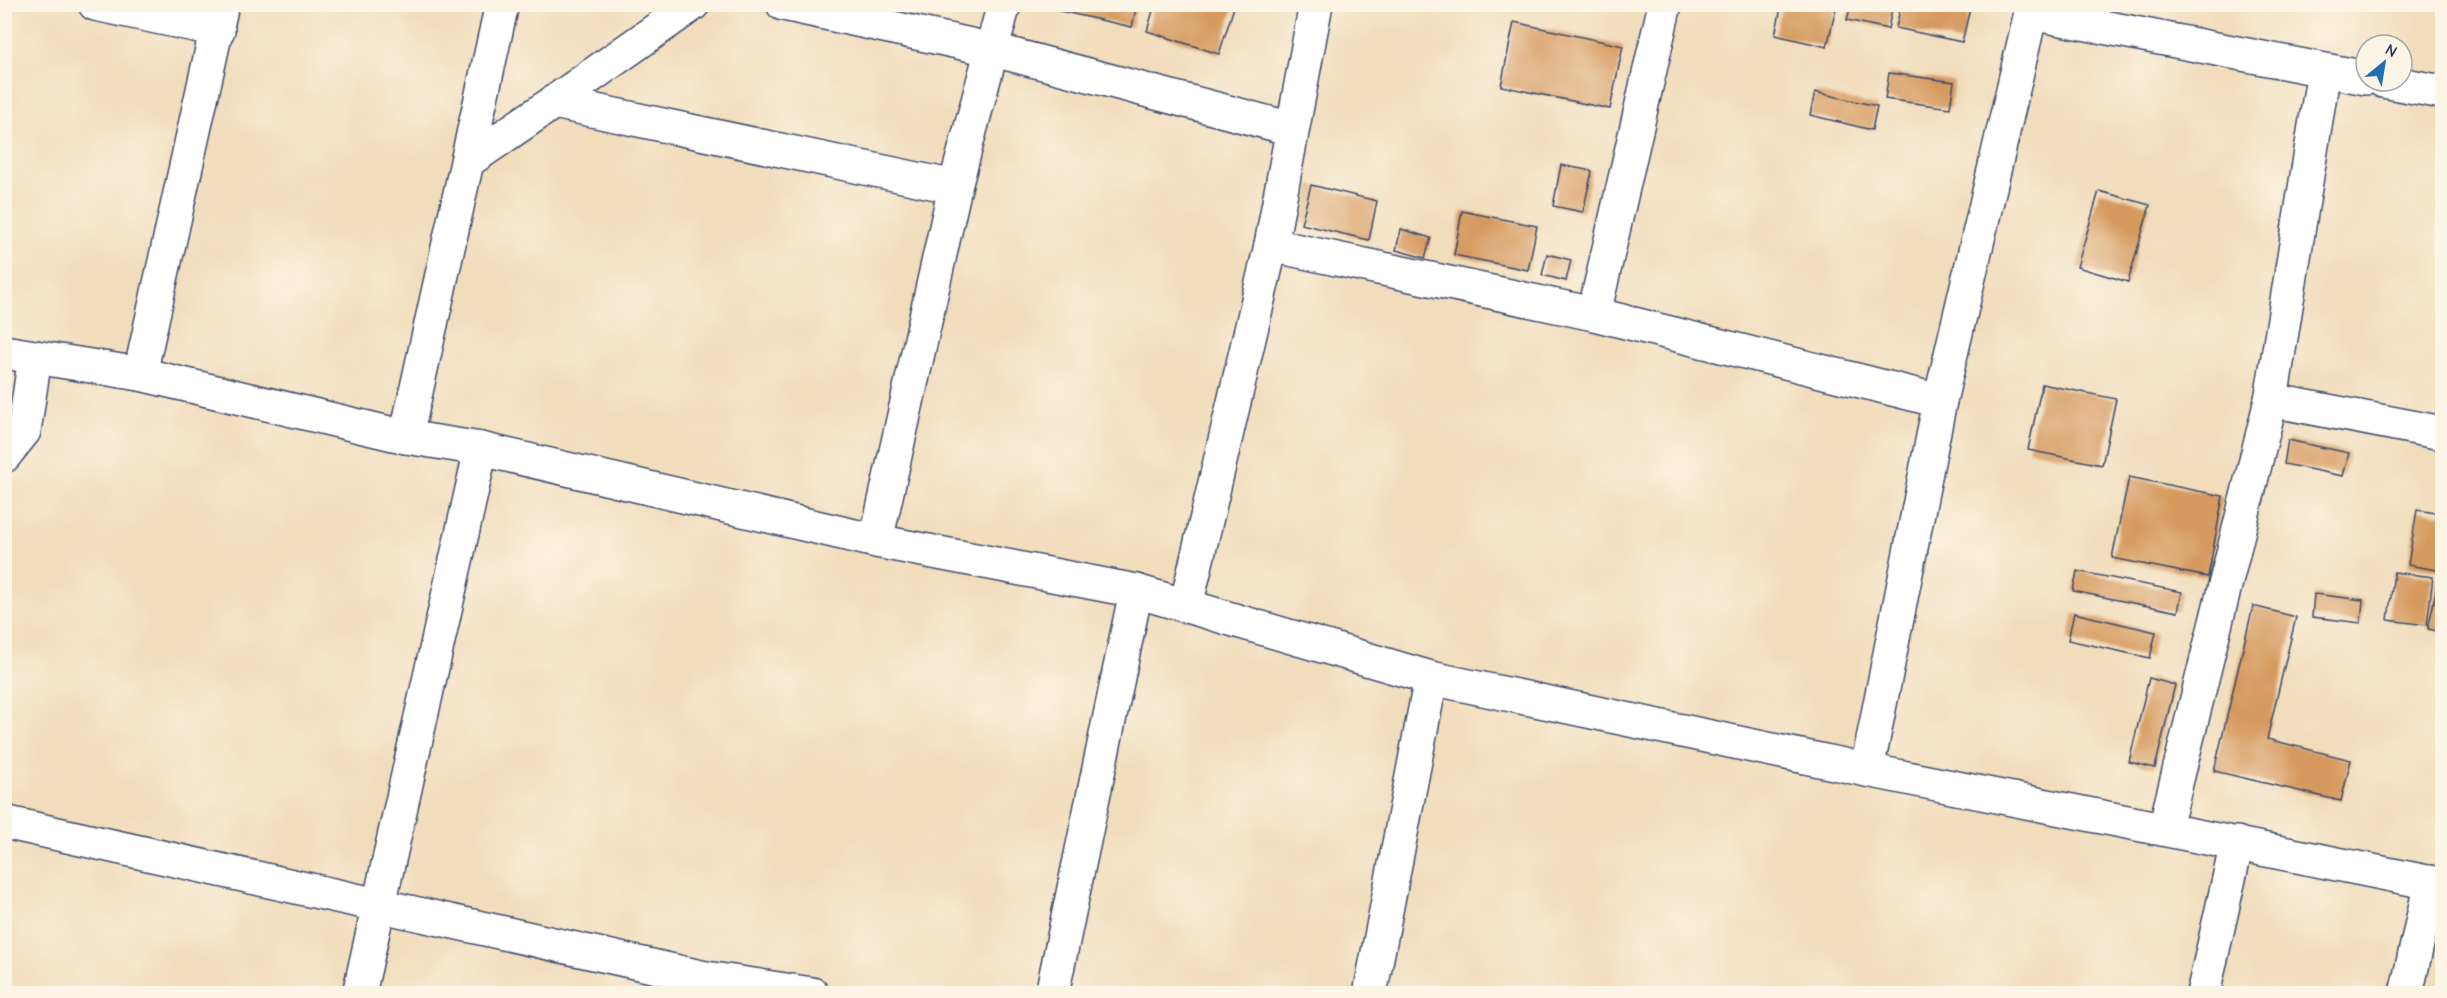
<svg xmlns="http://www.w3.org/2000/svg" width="2447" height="998" viewBox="0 0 2447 998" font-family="'Comic Neue',sans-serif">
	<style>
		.building { fill: #d69a5e }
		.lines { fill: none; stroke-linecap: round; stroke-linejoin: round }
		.minor-casing { stroke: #3b496c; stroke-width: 36 }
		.minor { stroke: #fff; stroke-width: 33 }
	</style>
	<rect width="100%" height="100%" fill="#fcf5e5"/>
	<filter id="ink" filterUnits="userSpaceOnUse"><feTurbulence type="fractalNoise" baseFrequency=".0167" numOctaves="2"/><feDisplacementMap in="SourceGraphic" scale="12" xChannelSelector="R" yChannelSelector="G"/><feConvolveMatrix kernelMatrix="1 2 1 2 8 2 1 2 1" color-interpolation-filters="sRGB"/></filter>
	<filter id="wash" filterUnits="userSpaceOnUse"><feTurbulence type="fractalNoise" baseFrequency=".008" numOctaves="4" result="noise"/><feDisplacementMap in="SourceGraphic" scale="24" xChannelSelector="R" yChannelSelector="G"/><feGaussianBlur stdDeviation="1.35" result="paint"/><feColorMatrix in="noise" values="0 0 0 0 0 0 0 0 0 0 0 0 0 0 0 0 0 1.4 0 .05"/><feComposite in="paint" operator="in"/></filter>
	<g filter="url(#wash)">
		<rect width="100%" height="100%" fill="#f1dcbb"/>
		<g id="blocks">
			<!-- building -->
			<g class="building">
				<path d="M1062,4H1137L1132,27L1060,11Z"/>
				<path d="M1155,4H1235L1219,54L1147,31Z"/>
				<path d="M1782,4H1837L1827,47L1775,35Z"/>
				<path d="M1851,4H1893L1888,29L1847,20Z"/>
				<path d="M1901,4H1971L1962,42L1896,28Z"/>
				<path d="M1514,22L1623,46L1610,109L1501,86Z"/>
				<path d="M1889,73L1954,82L1950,108L1885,99Z"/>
				<path d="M1815,92L1877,106L1872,130L1810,115Z"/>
				<path d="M1561,165L1592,171L1583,212L1553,206Z"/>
				<path d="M1311,185L1377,201L1369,240L1301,224Z"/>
				<path d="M2099,191L2150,205L2128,282L2077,267Z"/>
				<path d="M1462,211L1537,226L1528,270L1454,255Z"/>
				<path d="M1401,229L1431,238L1425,258L1396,250Z"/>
				<path d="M1547,254L1571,260L1566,281L1542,275Z"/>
				<path d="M2042,384L2116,399L2102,465L2028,450Z"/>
				<path d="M2288,440L2349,453L2343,476L2284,464Z"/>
				<path d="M2129,477L2223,496L2208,577L2112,558Z"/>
				<path d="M2417,510L2442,514V571L2408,565Z"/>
				<path d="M2077,571L2182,592L2178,612L2073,591Z"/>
				<path d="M2394,572L2433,577L2427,625L2388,620Z"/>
				<path d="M2438,582L2442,583V632L2428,629Z"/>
				<path d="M2314,594L2363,600L2361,623L2312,617Z"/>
				<path d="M2253,606L2296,617L2267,739L2351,760L2341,801L2214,771Z"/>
				<path d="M2074,613L2156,632L2150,658L2068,640Z"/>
				<path d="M2149,678L2175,685L2155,768L2129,762Z"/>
			</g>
		</g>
	</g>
	<g filter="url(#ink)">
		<use href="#blocks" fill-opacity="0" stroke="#3b496c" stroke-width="1.5"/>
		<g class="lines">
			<defs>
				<g id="minor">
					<path d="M95,4L218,30"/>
					<path d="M783,4L994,50L1292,129"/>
					<path d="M2031,13L2366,78"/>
					<path d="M2383,81L2442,92"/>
					<path d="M554,102L693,4"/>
					<path d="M468,161L554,102L955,187"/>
					<path d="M1271,245L1594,314L1940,401"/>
					<path d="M1594,314L1665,4"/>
					<path d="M4,352L140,374L406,437L481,449L876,541L1136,591L1431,678L1867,770L2442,885"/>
					<path d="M140,374L222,4"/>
					<path d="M2271,400L2442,433"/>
					<path d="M406,437L502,4"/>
					<path d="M4,456L24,431L35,357"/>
					<path d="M876,541L955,187L1004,4"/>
					<path d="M1186,606L1271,245L1316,4"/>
					<path d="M1867,770L1940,401L2033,4"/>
					<path d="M4,822L706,978L812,994"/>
					<path d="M2165,828L2271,400L2324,70"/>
					<path d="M359,994L481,449"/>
					<path d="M1052,994L1136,591"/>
					<path d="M1370,994L1431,678"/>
					<path d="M2203,994L2237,843"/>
					<path d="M2406,994L2431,882"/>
				</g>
			</defs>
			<!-- minor casing -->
			<use href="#minor" class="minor-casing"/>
			<!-- minor -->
			<use href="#minor" class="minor"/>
		</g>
	</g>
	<!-- margin -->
	<rect width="2447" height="998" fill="none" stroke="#fcf5e5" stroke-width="24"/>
	<!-- north arrow -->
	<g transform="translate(2384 63) rotate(30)"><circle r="28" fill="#fcf5e5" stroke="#a2a6af" stroke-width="1.5"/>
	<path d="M0-4.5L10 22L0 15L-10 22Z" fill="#1f6fb2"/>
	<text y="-9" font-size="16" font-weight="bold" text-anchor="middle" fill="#1b2f5e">N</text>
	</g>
</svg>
